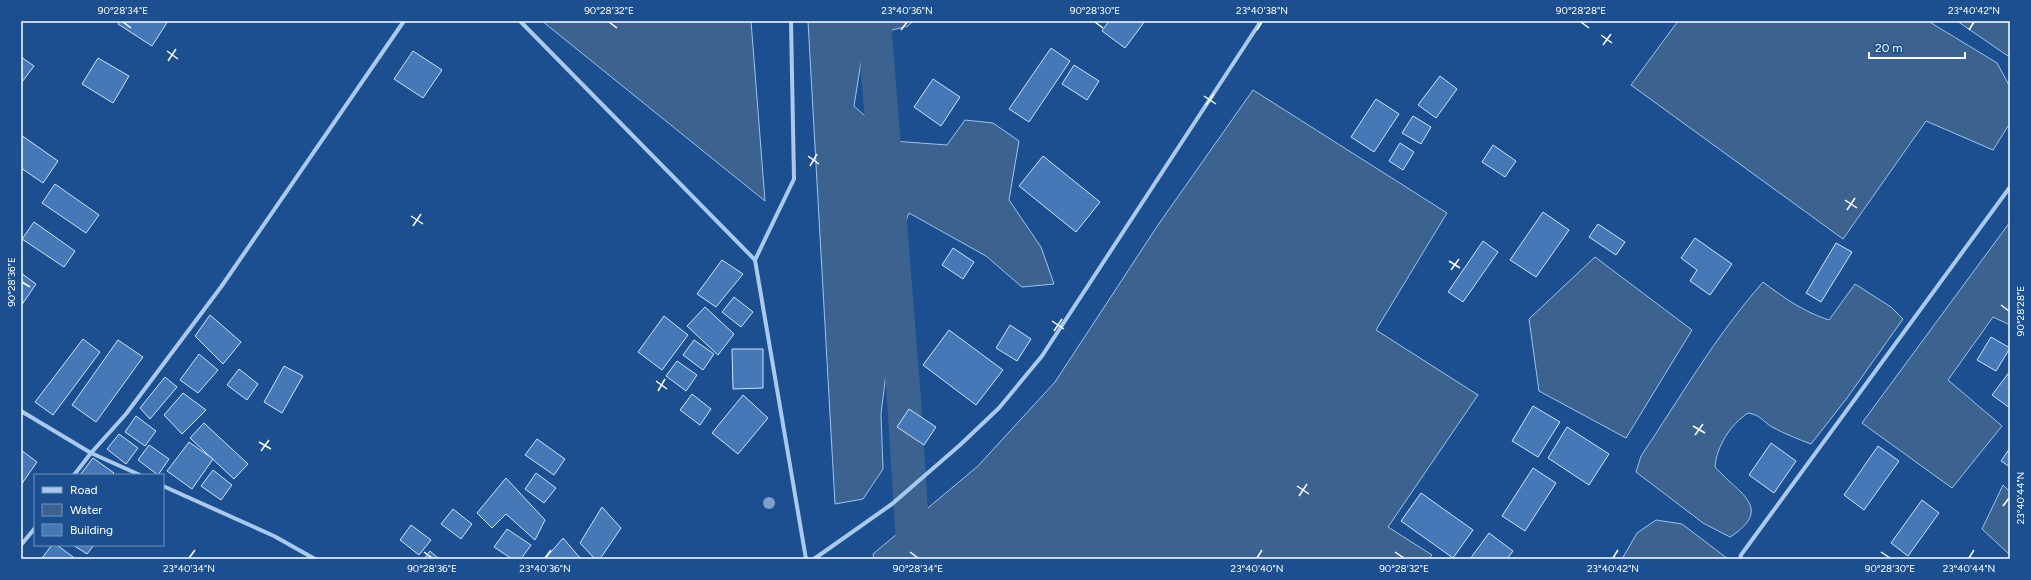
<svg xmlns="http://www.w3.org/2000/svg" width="2031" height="580" viewBox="0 0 2031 580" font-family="Figtree,sans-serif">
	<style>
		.water { fill: #3c6290; stroke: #9cc4f0 }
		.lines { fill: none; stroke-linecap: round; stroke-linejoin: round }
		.canal { stroke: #3c6290; stroke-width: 34 }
		.building { fill: #4478b7; stroke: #cfe3fa }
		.minor { stroke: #a9c9ee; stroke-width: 4 }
		.tree { fill: #7ea0ca }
		.ticks { fill: none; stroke: #fff; stroke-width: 1.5 }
		.neatline { fill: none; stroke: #fff; stroke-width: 1.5 }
		.ticks-label { font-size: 10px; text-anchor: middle; fill: #fff }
	</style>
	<rect width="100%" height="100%" fill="#1b4f8f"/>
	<!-- water -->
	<g class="water">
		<path d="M542,21H751L765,201Z"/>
		<path d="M808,21H913L908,26L865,37L854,106L893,141L947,145L965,120L993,123L1019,141L1009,200L1041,247L1054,284L1022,287L986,256L909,213L890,262L889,349L881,414L883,469L863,499L835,504Z"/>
		<path d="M1678,21H1928L1997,63L2010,87V123L1993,150L1926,121L1843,239L1631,85Z"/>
		<path d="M1957,21H2010V53L2008,56Z"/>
		<path d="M1253,90L1447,213L1376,330L1478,395L1388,527L1432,555L1429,559H874L873,554L978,466L1055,382L1158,225Z"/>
		<path d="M2010,222V325L1993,317L1948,380L2002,426L1952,488L1862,423Z"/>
		<path d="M1595,257L1692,330L1626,438L1539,391L1529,319Z"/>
		<path d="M1763,282C1784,298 1804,312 1829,320L1855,284L1891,307L1903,319L1847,398L1811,444C1798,439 1785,434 1772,427C1762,421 1761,415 1748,413C1731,424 1716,447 1715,467C1738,493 1775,508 1730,537L1703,523L1636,472L1641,456C1680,398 1716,335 1763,282Z"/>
		<path d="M2003,485L2010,492V555L1982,529Z"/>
		<path d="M1656,520L1682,524L1728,559H1622L1637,533Z"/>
	</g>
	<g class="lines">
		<!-- canal -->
		<path class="canal" d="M874,21L904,400L914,559"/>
	</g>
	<!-- building -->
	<g class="building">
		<path d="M120,21H168L152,46L118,24Z"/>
		<path d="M1109,21H1145L1125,48L1102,31Z"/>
		<path d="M1051,48L1070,61L1029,122L1009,109Z"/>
		<path d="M413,51L442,70L423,98L394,79Z"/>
		<path d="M21,57L34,66L22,82L21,81Z"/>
		<path d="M98,58L129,76L113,103L82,84Z"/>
		<path d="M1074,65L1099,81L1087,100L1062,84Z"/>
		<path d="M1440,76L1457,89L1436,118L1418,105Z"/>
		<path d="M933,79L960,97L941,126L914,107Z"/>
		<path d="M1376,99L1399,114L1374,152L1351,137Z"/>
		<path d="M1413,116L1431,127L1421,144L1402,133Z"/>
		<path d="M21,135L58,161L43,183L21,168Z"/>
		<path d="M1400,143L1414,152L1403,170L1389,161Z"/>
		<path d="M1493,145L1516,161L1505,177L1482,162Z"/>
		<path d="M1043,156L1100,202L1076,232L1019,186Z"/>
		<path d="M55,184L99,215L86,233L42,203Z"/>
		<path d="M1543,212L1569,230L1536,277L1510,260Z"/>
		<path d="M34,222L75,251L64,267L22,239Z"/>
		<path d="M1598,224L1625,242L1616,255L1589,237Z"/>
		<path d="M1695,238L1732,264L1710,295L1690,281L1697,270L1681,258Z"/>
		<path d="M1483,241L1498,252L1463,302L1448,292Z"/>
		<path d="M1836,243L1852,252L1821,302L1806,293Z"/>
		<path d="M953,248L974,262L963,279L942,265Z"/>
		<path d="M722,260L743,274L716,307L697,294Z"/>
		<path d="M21,273L36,284L21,306Z"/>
		<path d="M734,297L753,312L741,327L722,312Z"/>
		<path d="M705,307L734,334L718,355L687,326Z"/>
		<path d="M210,315L241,342L223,364L195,336Z"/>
		<path d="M664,316L688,335L662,370L638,352Z"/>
		<path d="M1010,325L1031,339L1017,361L996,348Z"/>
		<path d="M949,330L1003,370L976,405L923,365Z"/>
		<path d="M1991,337L2010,348L1996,371L1977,360Z"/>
		<path d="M83,339L100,352L53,415L35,402Z"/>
		<path d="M118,340L143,357L96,422L72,405Z"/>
		<path d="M694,340L714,354L703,370L683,355Z"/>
		<path d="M732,349H763V388L733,389Z"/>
		<path d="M199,354L218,370L198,393L180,380Z"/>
		<path d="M677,361L697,375L686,391L666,376Z"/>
		<path d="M284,366L303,376L282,413L264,402Z"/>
		<path d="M239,369L258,384L247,400L227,385Z"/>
		<path d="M2010,371V408L1992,395Z"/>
		<path d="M165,377L177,387L150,419L140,408Z"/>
		<path d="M183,393L206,410L182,434L164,415Z"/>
		<path d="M692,394L711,409L700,425L680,410Z"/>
		<path d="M743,395L768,418L738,454L712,433Z"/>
		<path d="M1533,406L1560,422L1538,457L1512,441Z"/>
		<path d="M909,409L936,427L924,445L897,427Z"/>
		<path d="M136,416L156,431L145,446L125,432Z"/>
		<path d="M204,423L248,464L234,479L190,438Z"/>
		<path d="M1567,427L1609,454L1589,485L1548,458Z"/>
		<path d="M119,434L138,448L126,464L107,449Z"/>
		<path d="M537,439L565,459L554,475L525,455Z"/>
		<path d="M189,442L213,459L192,489L167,471Z"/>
		<path d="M1771,443L1796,461L1774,493L1749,475Z"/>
		<path d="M149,445L169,459L158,475L138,460Z"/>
		<path d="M1878,446L1899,461L1864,510L1844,495Z"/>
		<path d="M2010,448V467L2001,461Z"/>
		<path d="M21,450L37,462L21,485Z"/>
		<path d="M93,458L114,473L112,475H80Z"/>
		<path d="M1533,468L1556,483L1525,531L1502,516Z"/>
		<path d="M213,470L232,485L221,500L201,486Z"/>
		<path d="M536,473L556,488L544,503L525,489Z"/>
		<path d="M506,478L545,520L535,540L506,514L492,528L477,513Z"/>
		<path d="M1421,493L1473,530L1453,558L1401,521Z"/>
		<path d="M1922,500L1939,513L1908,556L1891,543Z"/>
		<path d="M602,507L621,528L600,559H595L580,543Z"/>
		<path d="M453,509L472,524L461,539L441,524Z"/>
		<path d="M411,525L431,540L419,555L400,540Z"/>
		<path d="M507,529L531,545L521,559H512L494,547Z"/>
		<path d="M1489,533L1513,551L1507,559H1470Z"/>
		<path d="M563,538L581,559H545Z"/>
		<path d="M52,545H57L73,557L72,559H44L42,558Z"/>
		<path d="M73,545H94L87,554Z"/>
		<path d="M430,551L439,559H424Z"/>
	</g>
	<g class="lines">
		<!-- minor -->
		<g class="minor">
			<path d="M520,21L755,260"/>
			<path d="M791,21L794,179L755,260L806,559"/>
			<path d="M21,411L91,453L126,414L221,287L404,21"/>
			<path d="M74,475L91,453L140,475"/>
			<path d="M163,486L274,536L315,559"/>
			<path d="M21,545L35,528"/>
			<path d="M814,559L892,504L960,445L999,408L1042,356L1261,21"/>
			<path d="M1740,559L1741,555L2010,187"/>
		</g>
	</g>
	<!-- trees -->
	<circle class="tree" cx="769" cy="503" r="6"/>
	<!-- ticks -->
	<path class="ticks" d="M123,22L131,28M609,22L617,28M1095,22L1103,28M1581,22L1589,28M901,30L907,22M1257,30L1262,22M1969,30L1974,22M1601,35L1612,43M1603,45L1611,34M167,51L178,59M168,61L176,49M1204,96L1216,104M1206,105L1214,94M808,156L819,164M810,166L817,154M1845,200L1857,208M1847,210L1855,198M411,216L423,224M413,226L421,214M1449,261L1460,268M1451,270L1459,259M22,282L30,287M2001,305L2009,311M1052,321L1064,329M1054,331L1062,319M656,381L667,389M658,391L665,379M1693,426L1705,433M1695,435L1703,424M259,442L271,449M261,451L269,440M1297,486L1309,494M1299,496L1307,484M2003,506L2009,498M424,552L432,558M910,552L918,558M1395,552L1404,558M1881,552L1890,558M189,558L195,550M545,558L551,550M1257,558L1262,550M1613,558L1618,550M1969,558L1974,550"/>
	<!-- border -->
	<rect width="2031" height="580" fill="none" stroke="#1b4f8f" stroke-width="44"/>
	<!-- legend -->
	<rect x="34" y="474" width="130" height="72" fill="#1b4f8f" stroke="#7695bc"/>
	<rect x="42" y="487" width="20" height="6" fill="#a9c9ee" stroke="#7695bc"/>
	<text x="70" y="494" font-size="12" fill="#ffffff">Road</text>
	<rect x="42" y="504" width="20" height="12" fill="#3c6290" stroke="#7695bc"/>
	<text x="70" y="514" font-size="12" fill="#ffffff">Water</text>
	<rect x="42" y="524" width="20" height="12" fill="#4478b7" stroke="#7695bc"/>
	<text x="70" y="534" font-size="12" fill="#ffffff">Building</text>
	<!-- scale -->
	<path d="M1869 52v6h96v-6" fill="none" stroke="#ffffff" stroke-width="2"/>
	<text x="1875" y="52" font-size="12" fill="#ffffff" stroke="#1b4f8f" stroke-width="3" paint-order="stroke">20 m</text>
	<rect x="22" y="22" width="1987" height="536" class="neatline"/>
	<g class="ticks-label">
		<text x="123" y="14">90°28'34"E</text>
		<text x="609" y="14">90°28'32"E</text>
		<text x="907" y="14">23°40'36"N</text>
		<text x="1095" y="14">90°28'30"E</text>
		<text x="1262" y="14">23°40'38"N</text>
		<text x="1581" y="14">90°28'28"E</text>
		<text x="1974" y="14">23°40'42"N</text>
		<text transform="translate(11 282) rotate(-90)" y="4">90°28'36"E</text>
		<text transform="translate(2020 311) rotate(-90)" y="4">90°28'28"E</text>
		<text transform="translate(2020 498) rotate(-90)" y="4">23°40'44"N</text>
		<text x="189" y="572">23°40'34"N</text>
		<text x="432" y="572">90°28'36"E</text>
		<text x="545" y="572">23°40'36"N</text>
		<text x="918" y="572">90°28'34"E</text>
		<text x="1257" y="572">23°40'40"N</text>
		<text x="1404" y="572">90°28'32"E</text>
		<text x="1613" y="572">23°40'42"N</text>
		<text x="1890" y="572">90°28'30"E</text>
		<text x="1969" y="572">23°40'44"N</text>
	</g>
</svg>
